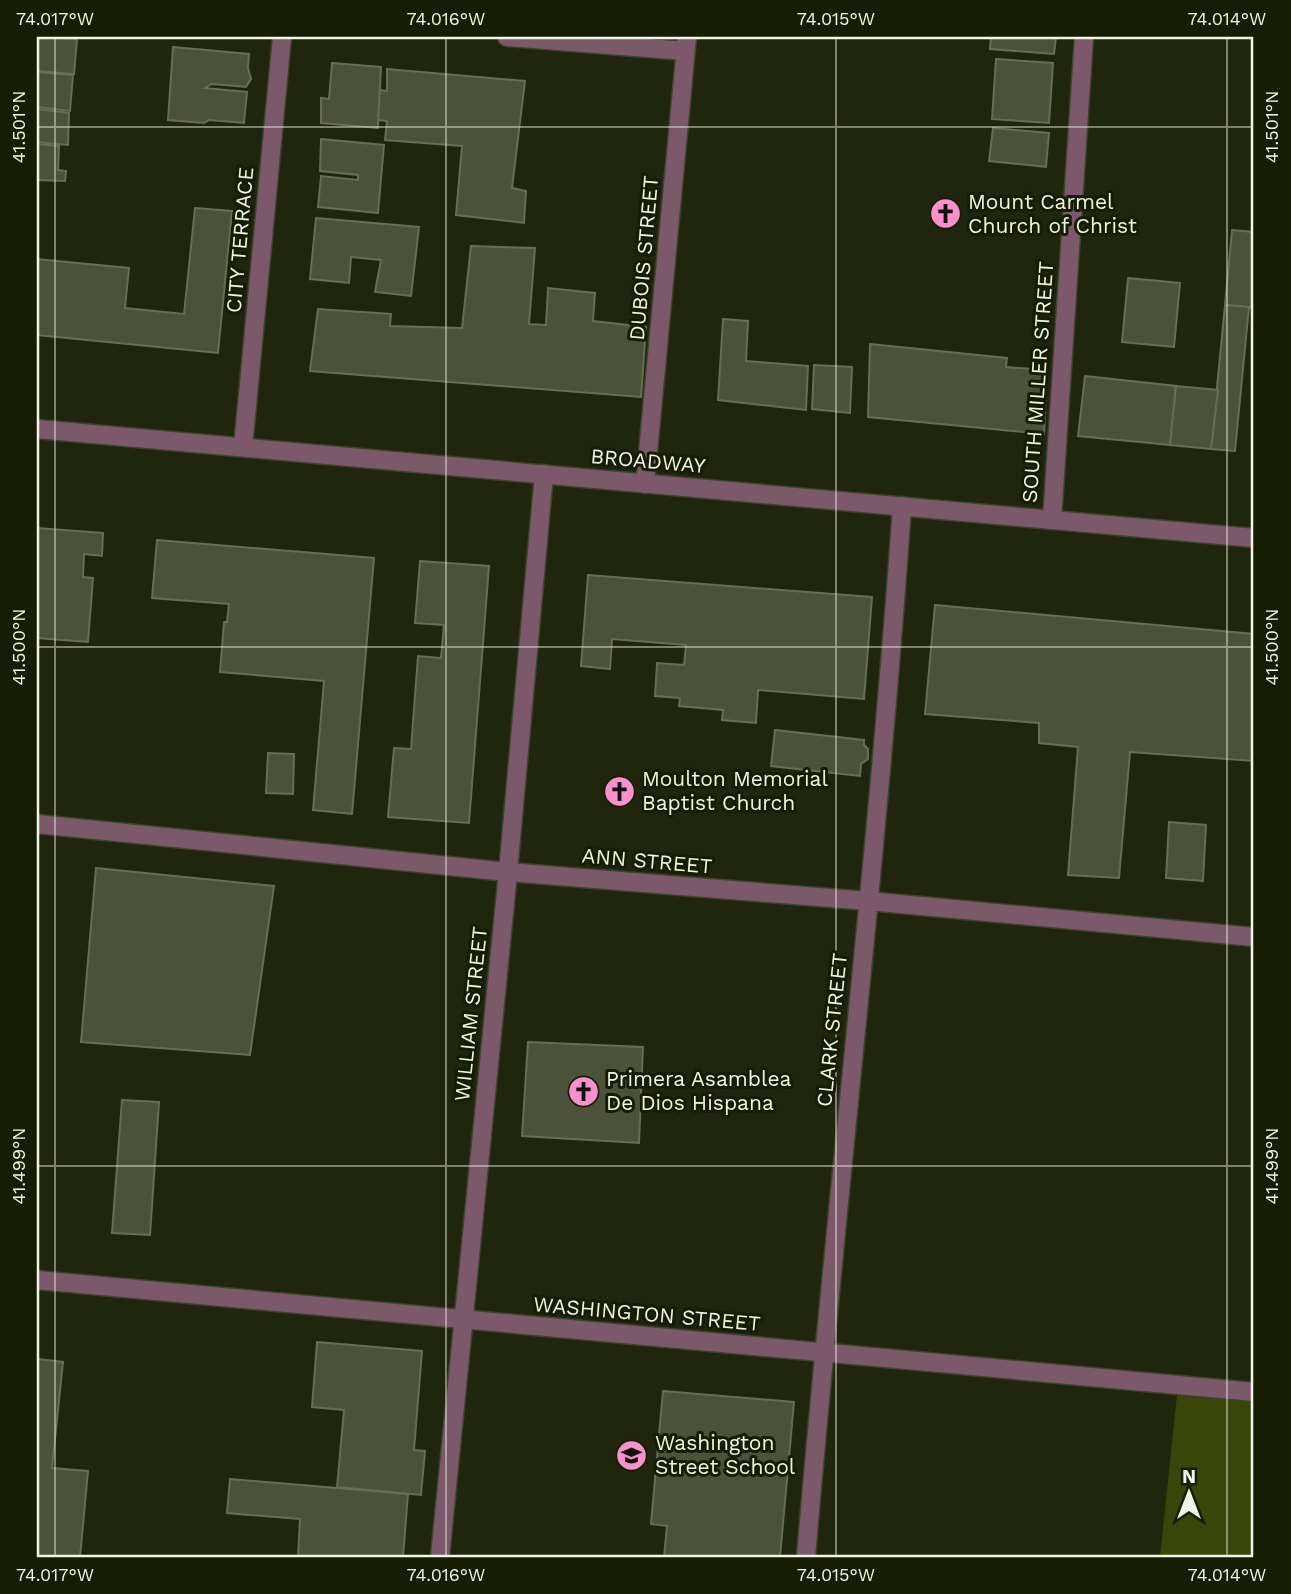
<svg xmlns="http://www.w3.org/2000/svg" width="1291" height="1594" viewBox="0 0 1291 1594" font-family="'Work Sans',sans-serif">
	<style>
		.green { fill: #3a450a }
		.building { fill: #4c523a; stroke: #676e54; stroke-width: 2 }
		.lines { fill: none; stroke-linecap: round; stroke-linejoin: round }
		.minor-casing { stroke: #3d422c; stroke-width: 21 }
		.minor { stroke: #7b596b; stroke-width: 18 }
		.ticks { fill: none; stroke: #f1f5e7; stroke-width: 2; stroke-opacity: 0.45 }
		.labels { text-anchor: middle; stroke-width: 6; stroke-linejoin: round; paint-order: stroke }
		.poi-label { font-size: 21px; fill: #f1f5e7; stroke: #171c05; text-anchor: start }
		.street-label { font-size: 21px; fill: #f1f5e7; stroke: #171c05 }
		.neatline { fill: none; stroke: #f1f5e7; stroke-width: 2.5 }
		.ticks-label { font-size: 18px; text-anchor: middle; fill: #f1f5e7 }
	</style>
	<rect width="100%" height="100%" fill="#20250e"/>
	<!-- green -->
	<path class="green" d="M1178,1385L1254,1392V1557H1160Z"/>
	<!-- building -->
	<g class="building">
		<path d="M37,37L77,39L74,74L37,71Z"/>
		<path d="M991,37H1056L1054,54L990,49Z"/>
		<path d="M173,47L249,54L248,68L251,79L246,87L212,84L205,88L247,92L244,123L209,120L204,123L168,120Z"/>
		<path d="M996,59L1053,63L1049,123L992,119Z"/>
		<path d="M332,63L381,67L378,128L321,123V98L329,99Z"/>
		<path d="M387,69L525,81L512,188L526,191L524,223L456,215L462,146L385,140L387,121L378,120L380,90L387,91Z"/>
		<path d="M37,72L73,75L70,111L37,107Z"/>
		<path d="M37,109L69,113L68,145L37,142Z"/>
		<path d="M993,128L1049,133L1046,167L989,161Z"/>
		<path d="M321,139L384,145L378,213L318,207L321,176L358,180V175L320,171Z"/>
		<path d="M37,144L59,146L58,170L66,171L65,181L37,180Z"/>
		<path d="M195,208L232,211L218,353L37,335V259L129,268L125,308L184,314Z"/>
		<path d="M316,218L419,227L411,296L375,292L381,260L351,257L349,283L310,279Z"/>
		<path d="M1232,230L1254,232V308L1225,305Z"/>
		<path d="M471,246L535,248L529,324L546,325L548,288L595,293L593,321L646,327L641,397L310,371L318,309L391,314L390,326L462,328Z"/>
		<path d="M1128,278L1180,283L1174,347L1122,342Z"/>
		<path d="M1225,305L1249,307L1235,451L1211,449Z"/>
		<path d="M723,319L748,321L746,361L808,366L806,410L718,400Z"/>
		<path d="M870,344L1007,358L1006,367L1047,370L1044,434L868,417Z"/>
		<path d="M814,365L852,367L850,413L812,409Z"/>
		<path d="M1085,376L1176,386L1170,445L1078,436Z"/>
		<path d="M1176,386L1218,390L1211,449L1170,445Z"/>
		<path d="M37,528L103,533L102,556L84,554L83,577L93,578L88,642L37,638Z"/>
		<path d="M157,540L374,558L352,814L313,810L324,681L220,672L224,622H227L229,604L152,598Z"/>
		<path d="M420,561L489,566L469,823L388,817L394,748L411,749L418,656L441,658L444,625L415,623Z"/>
		<path d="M588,575L872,597L864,699L758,690L756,723L722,720L723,710L679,706L680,698L655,696L657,663L684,665L686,645L612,639L610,669L581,666Z"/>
		<path d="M935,605L1254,634V761L1130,752L1119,878L1068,875L1078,747L1039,743V723L925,714Z"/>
		<path d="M775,730L864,740V745L868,749V759L861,764L860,776L771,766Z"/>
		<path d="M268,753L294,754L293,794L266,793Z"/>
		<path d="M1169,822L1206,825L1203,881L1166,878Z"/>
		<path d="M96,868L274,886L250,1055L81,1042Z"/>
		<path d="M528,1042L643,1047L639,1143L522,1136Z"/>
		<path d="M122,1100L159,1102L150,1235L112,1233Z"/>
		<path d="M317,1342L422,1351L414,1450L425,1451L421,1495L337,1487L344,1410L312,1407Z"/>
		<path d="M37,1359L63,1362L52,1468L88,1471L80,1557H37Z"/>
		<path d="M663,1391L794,1402L780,1557H664L667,1526L651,1524Z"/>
		<path d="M230,1479L408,1494L403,1557H298L300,1519L227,1513Z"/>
	</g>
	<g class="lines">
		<defs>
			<g id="minor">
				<path d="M507,37L685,51"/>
				<path d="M37,429L1254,538"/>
				<path d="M243,447L282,37"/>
				<path d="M645,484L687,37"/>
				<path d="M1052,520L1084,37"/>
				<path d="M37,824L508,872L868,901L1254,937"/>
				<path d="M37,1280L1254,1392"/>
				<path d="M440,1557L508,872L544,474"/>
				<path d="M806,1557C835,1207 878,857 902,506"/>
			</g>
		</defs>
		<!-- minor casing -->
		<use href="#minor" class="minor-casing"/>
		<!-- minor -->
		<use href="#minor" class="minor"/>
	</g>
	<!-- ticks -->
	<path class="ticks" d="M55,37V1557M446,37V1557M836,37V1557M1227,37V1557M37,127H1254M37,647H1254M37,1166H1254"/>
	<!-- icons -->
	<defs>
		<symbol id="church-disc" viewBox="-11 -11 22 22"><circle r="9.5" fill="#f890cc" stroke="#171c05"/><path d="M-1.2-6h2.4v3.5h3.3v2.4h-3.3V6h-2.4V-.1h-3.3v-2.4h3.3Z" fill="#111"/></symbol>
		<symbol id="school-disc" viewBox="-11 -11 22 22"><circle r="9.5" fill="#f890cc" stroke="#171c05"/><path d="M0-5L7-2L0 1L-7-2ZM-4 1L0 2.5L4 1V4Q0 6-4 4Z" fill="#111"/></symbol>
	</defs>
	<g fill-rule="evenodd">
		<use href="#church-disc" x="928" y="196" width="35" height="35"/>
		<use href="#church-disc" x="602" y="774" width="35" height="35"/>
		<use href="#church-disc" x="566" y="1074" width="35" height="35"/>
		<use href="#school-disc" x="614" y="1438" width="35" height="35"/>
	</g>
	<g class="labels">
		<!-- poi labels -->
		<g class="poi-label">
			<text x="968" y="209">Mount Carmel<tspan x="968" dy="24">Church of Christ</tspan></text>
			<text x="642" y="786">Moulton Memorial<tspan x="642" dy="24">Baptist Church</tspan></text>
			<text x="606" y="1086">Primera Asamblea<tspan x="606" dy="24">De Dios Hispana</tspan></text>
			<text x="655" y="1450">Washington<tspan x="655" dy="24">Street School</tspan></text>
		</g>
		<!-- street labels -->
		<g class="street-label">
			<text transform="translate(240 240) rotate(-85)" y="7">CITY TERRACE</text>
			<text transform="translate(644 258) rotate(-85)" y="7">DUBOIS STREET</text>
			<text transform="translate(1038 382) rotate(-86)" y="7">SOUTH MILLER STREET</text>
			<text transform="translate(648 461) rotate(5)" y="7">BROADWAY</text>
			<text transform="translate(647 861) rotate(5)" y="7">ANN STREET</text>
			<text transform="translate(471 1014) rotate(-84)" y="7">WILLIAM STREET</text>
			<text transform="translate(832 1030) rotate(-84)" y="7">CLARK STREET</text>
			<text transform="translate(647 1314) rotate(5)" y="7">WASHINGTON STREET</text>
		</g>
	</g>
	<!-- border -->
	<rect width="1291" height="1594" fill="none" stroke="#171c05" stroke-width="77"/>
	<!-- north arrow -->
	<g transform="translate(1189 1493)" stroke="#171c05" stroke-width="5" paint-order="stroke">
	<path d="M0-5L12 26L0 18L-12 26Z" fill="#f1f5e7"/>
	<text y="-10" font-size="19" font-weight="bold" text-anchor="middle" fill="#f1f5e7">N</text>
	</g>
	<rect x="38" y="38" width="1214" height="1518" class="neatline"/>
	<g class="ticks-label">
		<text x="55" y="25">74.017°W</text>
		<text x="446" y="25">74.016°W</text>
		<text x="836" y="25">74.015°W</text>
		<text x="1227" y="25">74.014°W</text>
		<text transform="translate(19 127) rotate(-90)" y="6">41.501°N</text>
		<text transform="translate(1272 127) rotate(-90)" y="6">41.501°N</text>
		<text transform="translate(19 647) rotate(-90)" y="6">41.500°N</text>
		<text transform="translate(1272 647) rotate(-90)" y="6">41.500°N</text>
		<text transform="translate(19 1166) rotate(-90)" y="6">41.499°N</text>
		<text transform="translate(1272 1166) rotate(-90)" y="6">41.499°N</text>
		<text x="55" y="1581">74.017°W</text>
		<text x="446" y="1581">74.016°W</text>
		<text x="836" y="1581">74.015°W</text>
		<text x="1227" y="1581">74.014°W</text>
	</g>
</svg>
